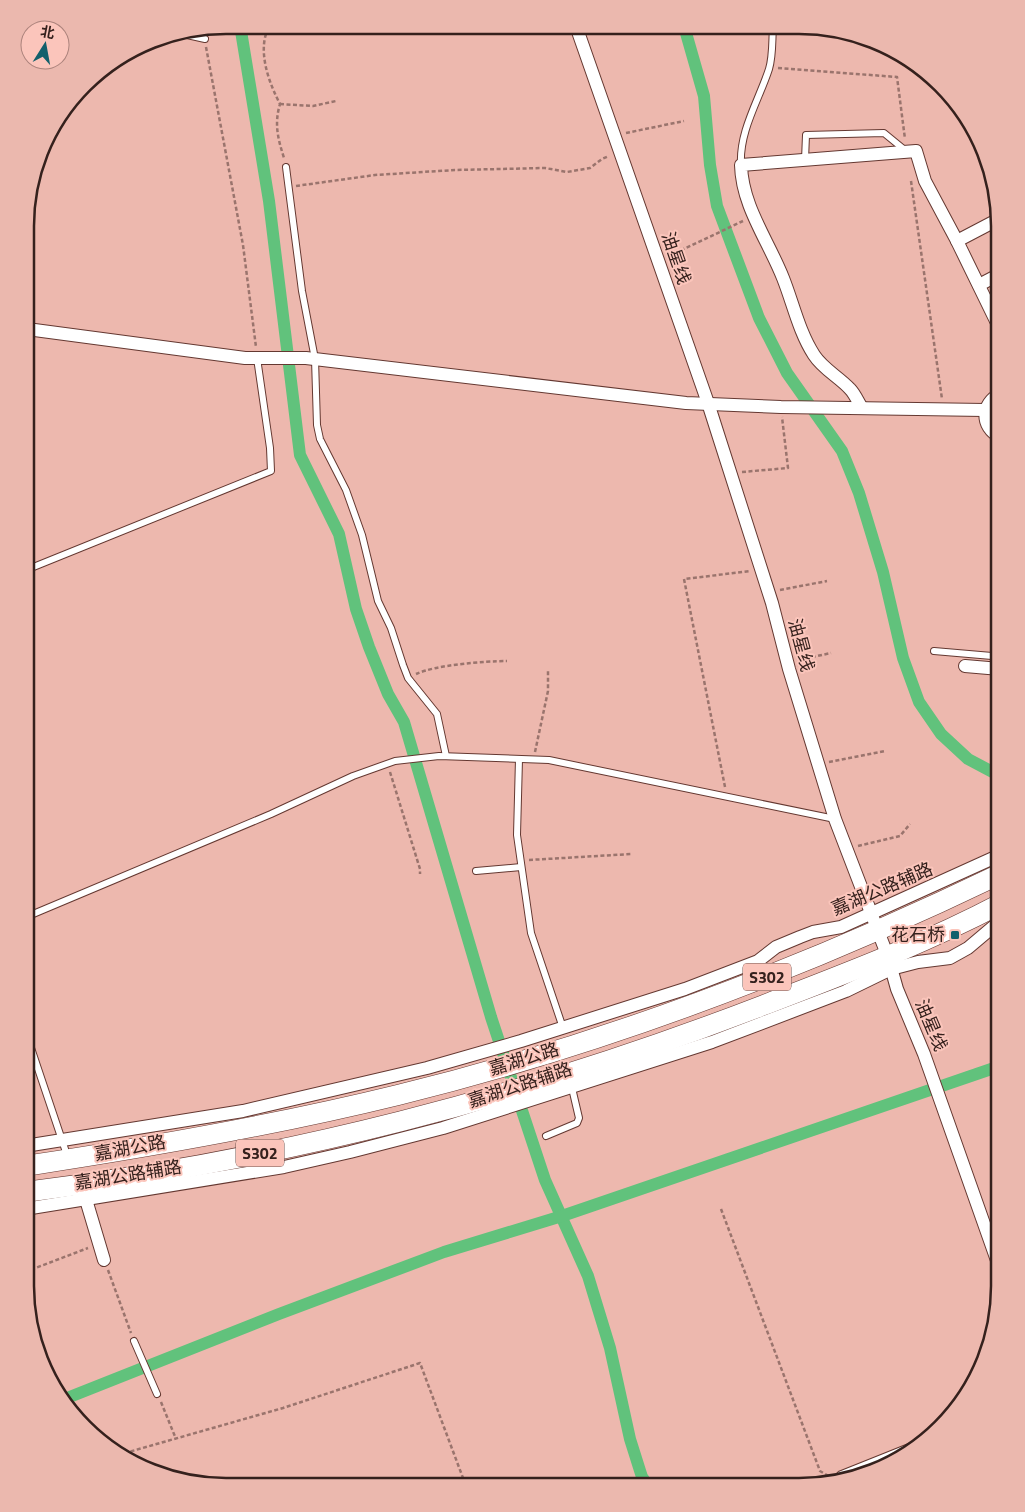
<svg xmlns="http://www.w3.org/2000/svg" width="1025" height="1512" viewBox="0 0 1025 1512" font-family="'Titillium Web','Noto Sans SC',sans-serif">
	<style>
		.lines { fill: none; stroke-linecap: round; stroke-linejoin: round }
		.canal { stroke: #61c27c; stroke-width: 12 }
		.lane-casing { stroke: #643831; stroke-width: 8 }
		.street-casing { stroke: #643831; stroke-width: 14 }
		.primary-casing { stroke: #643831; stroke-width: 21 }
		.path { stroke: #9a746d; stroke-width: 2.5; stroke-dasharray: 4 2.5; stroke-linecap: butt }
		.lane { stroke: #fff; stroke-width: 6 }
		.street { stroke: #fff; stroke-width: 12 }
		.primary { stroke: #fff; stroke-width: 20 }
		.poi-dot { fill: #13606c; stroke: #fbc5bb; stroke-width: 2 }
		.labels { text-anchor: middle; stroke-width: 4; stroke-linejoin: round; paint-order: stroke }
		.shield { fill: #fbc5bb; stroke: #70524c; stroke-width: 1 }
		.shield-label { font-size: 16px; font-weight: bold; fill: #35211d }
		.street-label { font-size: 18px; fill: #35211d; stroke: #fbc5bb }
		.poi-label { font-size: 18px; fill: #35211d; stroke: #fbc5bb; text-anchor: end }
		.rim { fill: none; stroke: #35211d; stroke-width: 2.5 }
	</style>
	<rect width="100%" height="100%" fill="#edb8ae"/>
	<g class="lines">
		<!-- canal -->
		<g class="canal">
			<path d="M240,25L269,201L300,455L339,534L356,609L369,647L388,694L404,722L491,1017L545,1180L588,1276L610,1348L630,1439L642,1477L649,1487"/>
			<path d="M684,26L704,96L710,165L717,206L759,318L787,373L842,451L859,493L883,572L903,658L919,702L941,734L968,759L1000,776"/>
			<path d="M62,1400L279,1314L444,1252L562,1216L1000,1066"/>
		</g>
		<defs>
			<g id="lane">
				<path d="M268,27L285,25"/>
				<path d="M178,33L205,39"/>
				<path d="M805,160L806,135L884,133L906,151"/>
				<path d="M741,165C739,131 759,100 769,69C773,56 772,40 773,27"/>
				<path d="M286,167L302,291L315,359L317,425L320,439L346,490L362,535L378,601L391,628L403,665L408,678L437,714L446,756"/>
				<path d="M26,570L271,471L270,448L257,358"/>
				<path d="M934,651L992,656"/>
				<path d="M519,759L517,835L531,933L563,1028"/>
				<path d="M476,871L521,867"/>
				<path d="M26,917L271,814L353,776L395,761L439,756L549,760L835,819"/>
				<path d="M25,1030L68,1158"/>
				<path d="M546,1136L577,1123L579,1118L572,1088"/>
				<path d="M134,1341L157,1394"/>
				<path d="M466,1485V1486"/>
			</g>
			<g id="street">
				<path d="M576,26L708,403L772,603L789,669L835,819L888,957L897,989L924,1054L1000,1269"/>
				<path d="M957,241L999,219"/>
				<path d="M979,285L1000,274"/>
				<path d="M27,329L245,358H306L686,403L781,407L985,410"/>
				<path d="M862,408C858,402 855,394 850,389C839,377 823,369 814,355C799,332 793,303 783,278C768,240 742,206 741,165L916,151L925,181L957,241L1000,329"/>
				<path d="M1000,437C980,427 981,403 1000,394"/>
				<path d="M965,666L1000,669"/>
				<path d="M25,1146L243,1111L427,1068L521,1041L685,989L758,961L776,947L800,937L813,932L841,927L1000,855"/>
				<path d="M84,1193L104,1260"/>
				<path d="M25,1209L284,1167L350,1152L443,1128L712,1042L846,991L891,969L918,962L950,958L968,948L1000,921"/>
				<path d="M842,1477L917,1447"/>
			</g>
			<g id="primary">
				<path d="M25,1166C150,1147 276,1125 398,1095C606,1044 807,967 1000,874"/>
				<path d="M25,1192C282,1160 523,1098 764,1005C844,974 924,944 1000,904"/>
			</g>
		</defs>
		<!-- lane casing -->
		<use href="#lane" class="lane-casing"/>
		<!-- street casing -->
		<use href="#street" class="street-casing"/>
		<!-- primary casing -->
		<use href="#primary" class="primary-casing"/>
		<!-- path -->
		<g class="path">
			<path d="M266,34C259,56 270,85 280,104C274,124 278,139 284,158"/>
			<path d="M206,47L243,245L256,347"/>
			<path d="M778,68L897,77L905,139"/>
			<path d="M280,104L313,106L336,101"/>
			<path d="M626,133L684,121"/>
			<path d="M911,181L942,399"/>
			<path d="M296,186L375,175L455,170L545,168L567,172L590,168L602,159L609,156"/>
			<path d="M669,256L743,221"/>
			<path d="M742,472L788,468L782,417"/>
			<path d="M780,590L827,581"/>
			<path d="M799,660L831,653"/>
			<path d="M416,674C435,665 485,661 507,661"/>
			<path d="M535,752L548,691V670"/>
			<path d="M829,762L885,751"/>
			<path d="M390,772L420,869V874"/>
			<path d="M725,787L684,579L751,571"/>
			<path d="M858,846L900,836L910,824"/>
			<path d="M529,860L632,854"/>
			<path d="M721,1209L820,1471L830,1477"/>
			<path d="M108,1270L131,1333"/>
			<path d="M25,1272L88,1248"/>
			<path d="M161,1402L176,1439"/>
			<path d="M118,1455L283,1408L420,1363L463,1478"/>
			<path d="M730,1487L755,1484L761,1487"/>
		</g>
		<!-- lane -->
		<use href="#lane" class="lane"/>
		<!-- street -->
		<use href="#street" class="street"/>
		<!-- primary -->
		<use href="#primary" class="primary"/>
	</g>
	<!-- markers -->
	<rect class="poi-dot" x="950" y="930" width="10" height="10" rx="2.5"/>
	<g class="labels">
		<!-- shield labels -->
		<g class="shield">
			<rect x="743" y="963.5" width="48" height="27" rx="4"/>
			<rect x="236" y="1139.5" width="48" height="27" rx="4"/>
		</g>
		<g class="shield-label">
			<text x="767" y="983">S302</text>
			<text x="260" y="1159">S302</text>
		</g>
		<!-- street labels -->
		<g class="street-label">
			<text transform="translate(676 258) rotate(71)" y="6">油星线</text>
			<text transform="translate(801 645) rotate(75)" y="6">油星线</text>
			<text transform="translate(882 889) rotate(-23)" y="6">嘉湖公路辅路</text>
			<text transform="translate(931 1025) rotate(67)" y="6">油星线</text>
			<text transform="translate(524 1059) rotate(-17)" y="6">嘉湖公路</text>
			<text transform="translate(520 1085) rotate(-18)" y="6">嘉湖公路辅路</text>
			<text transform="translate(130 1148) rotate(-10)" y="6">嘉湖公路</text>
			<text transform="translate(128 1175) rotate(-9)" y="6">嘉湖公路辅路</text>
		</g>
		<!-- poi labels -->
		<g class="poi-label">
			<text x="945" y="941">花石桥</text>
		</g>
	</g>
	<!-- crop -->
	<path d="M0 0H1025V1512H0ZM226 34H799A192 192 0 0 1 991 226V1286A192 192 0 0 1 799 1478H226A192 192 0 0 1 34 1286V226A192 192 0 0 1 226 34Z" fill="#ebb8ae" fill-rule="evenodd"/>
	<path class="rim" d="M226 34H799A192 192 0 0 1 991 226V1286A192 192 0 0 1 799 1478H226A192 192 0 0 1 34 1286V226A192 192 0 0 1 226 34Z"/>
	<!-- north arrow -->
	<g transform="translate(45 45) rotate(11)"><circle r="24" fill="#fbc5bb" stroke="#ac837c"/>
	<path d="M0-4L9 19L0 12L-9 19Z" fill="#13606c"/>
	<text y="-8" font-size="14" font-weight="bold" text-anchor="middle" fill="#35211d">北</text>
	</g>
</svg>
